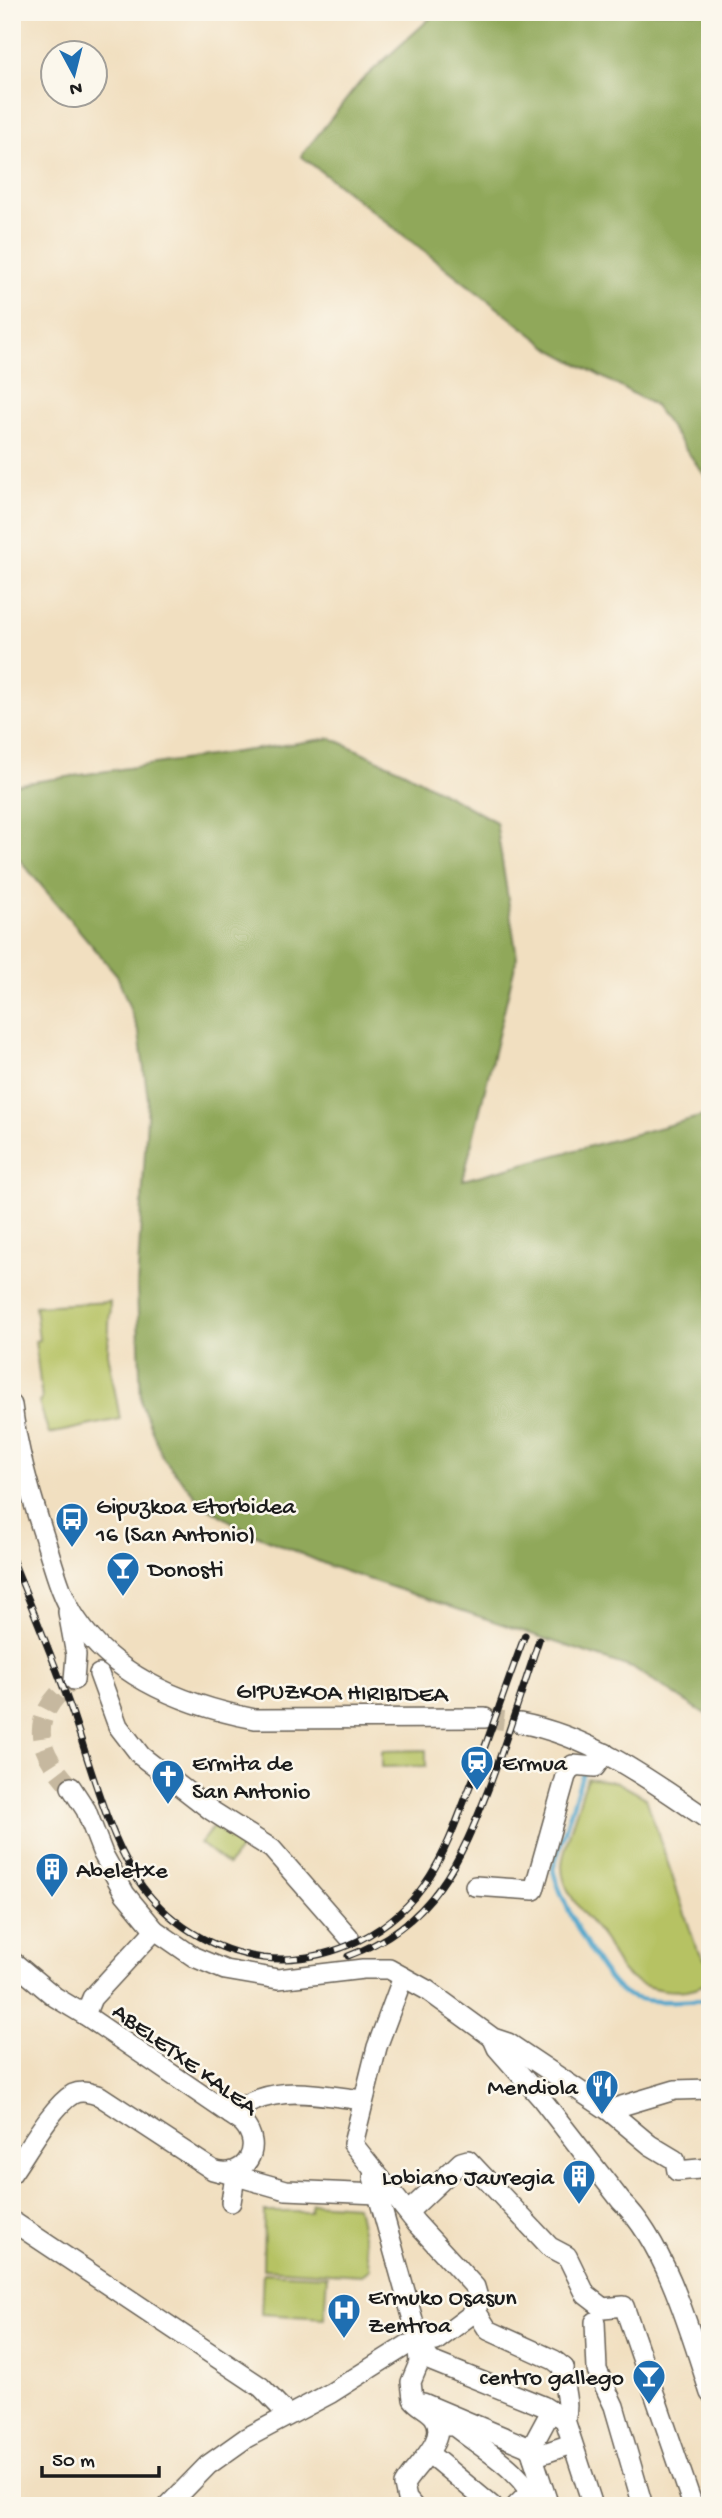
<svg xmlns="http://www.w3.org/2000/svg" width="722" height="2518" viewBox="0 0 722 2518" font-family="'Gochi Hand',sans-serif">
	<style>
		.green { fill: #b6c264; stroke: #696f40; stroke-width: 2 }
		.forest { fill: #90a85a; stroke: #56623b; stroke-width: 2 }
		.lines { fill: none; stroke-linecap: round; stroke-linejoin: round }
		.stream { stroke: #4da4ca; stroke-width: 4.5 }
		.minor-tunnel { stroke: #c6b89f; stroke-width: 19; stroke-dasharray: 19 10; stroke-linecap: butt }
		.minor-casing { stroke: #676055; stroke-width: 22 }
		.minor { stroke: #fff; stroke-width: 19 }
		.rail-casing { stroke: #1c1c1c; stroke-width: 7 }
		.rail { stroke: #fbf7ec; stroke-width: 4.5; stroke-dasharray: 13; stroke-linecap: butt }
		.labels { text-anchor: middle; stroke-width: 5; stroke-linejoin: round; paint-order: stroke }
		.poi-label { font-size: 24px; fill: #1c1c1c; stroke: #fbf7ec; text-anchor: start }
		.street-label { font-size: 24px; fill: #1c1c1c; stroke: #fbf7ec }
	</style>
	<rect width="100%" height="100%" fill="#fbf7ec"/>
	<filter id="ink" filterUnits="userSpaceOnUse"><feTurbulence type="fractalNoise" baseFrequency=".0143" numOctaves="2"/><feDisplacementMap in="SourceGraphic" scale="14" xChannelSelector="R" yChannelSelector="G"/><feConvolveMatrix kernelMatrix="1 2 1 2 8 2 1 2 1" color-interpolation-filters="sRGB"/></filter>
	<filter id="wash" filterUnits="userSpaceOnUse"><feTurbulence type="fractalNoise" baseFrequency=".00686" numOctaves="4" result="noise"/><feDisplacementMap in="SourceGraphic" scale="28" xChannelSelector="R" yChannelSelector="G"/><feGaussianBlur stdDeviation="1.57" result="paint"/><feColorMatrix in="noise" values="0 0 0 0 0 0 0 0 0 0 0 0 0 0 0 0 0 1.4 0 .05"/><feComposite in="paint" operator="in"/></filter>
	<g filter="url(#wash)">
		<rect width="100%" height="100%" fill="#f1dfc0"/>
		<!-- green -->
		<g class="green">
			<path d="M110,1302L108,1353L120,1419L49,1434L39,1402L42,1400L35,1341L39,1340L35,1306Z"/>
			<path d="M426,1750V1766L382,1767V1751Z"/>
			<path d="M587,1778L617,1782L646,1798L696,1947L710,1967V1980C689,1998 645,1992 624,1973C616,1966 611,1951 605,1941C590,1919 562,1895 562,1867C561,1853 582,1796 587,1778Z"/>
			<path d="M214,1826L242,1847L228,1865L200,1843Z"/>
			<path d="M312,2203L357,2206L370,2269L362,2275L263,2269L264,2212H310Z"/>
			<path d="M263,2273L327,2276L324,2318L261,2314Z"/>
		</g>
		<!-- forest -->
		<g class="forest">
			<path d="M437,12H710V483L654,405L552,350L301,156L361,81Z"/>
			<path d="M331,738L405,772L496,822L517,957L463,1180L710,1114V1717L635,1669L332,1567L245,1530L202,1504L163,1458L141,1403L137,1287L148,1099L139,1033L117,975L12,851V785Z"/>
		</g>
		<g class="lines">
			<!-- stream -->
			<path class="stream" d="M583,1772L553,1869C558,1896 604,1987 629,1996C654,2005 684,2000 710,2000"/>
		</g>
	</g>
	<g filter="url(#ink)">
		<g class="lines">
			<!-- minor-tunnel -->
			<g class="minor-tunnel">
				<path d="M485,1718L520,1723"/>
				<path d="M71,1787C35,1748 28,1719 71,1682"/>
			</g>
			<defs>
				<g id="minor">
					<path d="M12,1405C17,1448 29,1489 42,1530C52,1559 59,1594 77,1620C117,1680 188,1706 255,1719L485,1718"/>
					<path d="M68,1612L76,1655L74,1680"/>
					<path d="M99,1674L118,1726L141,1756L212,1811L272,1849L349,1937"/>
					<path d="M520,1723C593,1737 650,1780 710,1821"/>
					<path d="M71,1787L86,1810L103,1854L125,1894L155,1930L194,1957L225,1970L278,1979L363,1969H389L427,1990L493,2038L508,2043L608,2110L650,2145L675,2160L677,2171L710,2168"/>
					<path d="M475,1886L534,1890L566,1776L573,1765L595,1767L605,1753"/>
					<path d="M12,1961L55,1997L85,2015"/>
					<path d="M403,1977L377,2047L353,2144L416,2223L475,2287L479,2301L476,2311"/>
					<path d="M493,2039L497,2048L541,2098L621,2201C666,2244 691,2334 710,2393"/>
					<path d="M608,2110L675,2090L710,2089"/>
					<path d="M230,2114C274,2083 312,2094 362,2100"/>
					<path d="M12,2173C27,2152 52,2106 73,2094C82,2090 91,2093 100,2096L213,2170C245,2181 265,2147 243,2123L85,2015L92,1998L155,1930"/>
					<path d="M226,2173L286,2190L378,2194"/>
					<path d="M373,2177L417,2334L419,2363L411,2382L413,2399C418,2406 429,2410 434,2417C450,2440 413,2467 404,2485L407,2499L413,2506"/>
					<path d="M231,2202L235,2176"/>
					<path d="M408,2212L461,2162L468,2160L550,2247L567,2256L586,2295L603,2308L624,2306L693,2506"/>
					<path d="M12,2221L261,2387L287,2414"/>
					<path d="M476,2311L488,2330L554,2360L564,2368"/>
					<path d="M595,2322L597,2370L614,2406L643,2506"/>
					<path d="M419,2345L431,2361L543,2406L565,2420L593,2506"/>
					<path d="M564,2368C561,2387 571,2401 565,2420"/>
					<path d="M423,2403L530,2448L549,2506"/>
					<path d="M444,2426H454C481,2448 526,2472 536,2506"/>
					<path d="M530,2450L551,2411"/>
					<path d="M432,2456L492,2506"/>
					<path d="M533,2457L571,2444"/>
					<path d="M168,2506L208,2465L246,2438L331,2393L407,2345L436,2341L476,2311"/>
					<path d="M516,2506L532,2490"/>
				</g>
			</defs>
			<!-- minor casing -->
			<use href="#minor" class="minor-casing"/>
			<!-- minor -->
			<use href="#minor" class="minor"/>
			<defs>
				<g id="rail">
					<path d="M12,1558C32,1609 54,1660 72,1712C90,1764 107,1832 137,1879C166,1922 212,1951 263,1958C330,1965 395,1932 430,1876C449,1846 460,1811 473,1779C491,1731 507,1683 525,1635"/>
					<path d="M348,1956C433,1925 461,1861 491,1782C508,1735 523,1688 539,1640"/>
				</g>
			</defs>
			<!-- rail casing -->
			<use href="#rail" class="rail-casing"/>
			<!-- rail -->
			<use href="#rail" class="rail"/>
		</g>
	</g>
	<!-- icons -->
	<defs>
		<symbol id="bus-pin" viewBox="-11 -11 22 30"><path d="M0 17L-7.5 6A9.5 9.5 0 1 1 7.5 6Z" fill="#1f6fb2" stroke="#fbf7ec"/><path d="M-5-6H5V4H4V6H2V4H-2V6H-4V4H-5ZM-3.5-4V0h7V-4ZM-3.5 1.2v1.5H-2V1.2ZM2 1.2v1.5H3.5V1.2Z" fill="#fff"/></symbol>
		<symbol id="bar-pin" viewBox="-11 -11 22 30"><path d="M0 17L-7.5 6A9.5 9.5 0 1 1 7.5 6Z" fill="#1f6fb2" stroke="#fbf7ec"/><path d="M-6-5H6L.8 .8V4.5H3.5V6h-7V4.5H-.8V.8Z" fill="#fff"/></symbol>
		<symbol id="station-pin" viewBox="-11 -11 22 30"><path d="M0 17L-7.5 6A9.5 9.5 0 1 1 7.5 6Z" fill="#1f6fb2" stroke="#fbf7ec"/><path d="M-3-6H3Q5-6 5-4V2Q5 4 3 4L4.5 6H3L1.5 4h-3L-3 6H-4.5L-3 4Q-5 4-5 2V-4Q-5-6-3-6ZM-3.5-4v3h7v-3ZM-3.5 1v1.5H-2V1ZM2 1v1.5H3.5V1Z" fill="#fff"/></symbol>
		<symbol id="church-pin" viewBox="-11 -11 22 30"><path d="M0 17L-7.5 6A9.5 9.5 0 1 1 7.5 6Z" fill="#1f6fb2" stroke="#fbf7ec"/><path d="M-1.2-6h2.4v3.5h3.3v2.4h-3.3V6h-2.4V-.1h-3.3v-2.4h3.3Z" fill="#fff"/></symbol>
		<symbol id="building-pin" viewBox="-11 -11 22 30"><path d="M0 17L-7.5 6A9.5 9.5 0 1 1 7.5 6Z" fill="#1f6fb2" stroke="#fbf7ec"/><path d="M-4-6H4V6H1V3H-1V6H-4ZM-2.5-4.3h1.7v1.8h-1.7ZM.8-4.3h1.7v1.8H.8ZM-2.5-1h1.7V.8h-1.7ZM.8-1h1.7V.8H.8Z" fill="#fff"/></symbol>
		<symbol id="restaurant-pin" viewBox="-11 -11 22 30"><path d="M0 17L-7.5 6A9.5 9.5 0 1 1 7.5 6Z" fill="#1f6fb2" stroke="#fbf7ec"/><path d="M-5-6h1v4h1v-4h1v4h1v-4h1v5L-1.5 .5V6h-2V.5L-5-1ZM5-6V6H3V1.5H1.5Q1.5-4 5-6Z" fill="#fff"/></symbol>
		<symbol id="hospital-pin" viewBox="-11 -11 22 30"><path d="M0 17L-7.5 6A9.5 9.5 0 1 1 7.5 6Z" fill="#1f6fb2" stroke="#fbf7ec"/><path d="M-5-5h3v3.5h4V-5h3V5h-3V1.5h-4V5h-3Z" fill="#fff"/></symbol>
	</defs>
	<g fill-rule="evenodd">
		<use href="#bus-pin" x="53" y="1500" width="38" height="52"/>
		<use href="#bar-pin" x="104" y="1549" width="38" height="52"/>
		<use href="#station-pin" x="458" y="1743" width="38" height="52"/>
		<use href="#church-pin" x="149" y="1757" width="38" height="52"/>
		<use href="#building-pin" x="33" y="1850" width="38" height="52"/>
		<use href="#restaurant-pin" x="583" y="2067" width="38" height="52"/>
		<use href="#building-pin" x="560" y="2157" width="38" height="52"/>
		<use href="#hospital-pin" x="325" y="2291" width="38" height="52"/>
		<use href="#bar-pin" x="630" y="2357" width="38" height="52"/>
	</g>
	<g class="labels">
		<!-- poi labels -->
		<g class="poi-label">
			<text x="96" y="1513">Gipuzkoa Etorbidea<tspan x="96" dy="28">16 (San Antonio)</tspan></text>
			<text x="148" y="1576">Donosti</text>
			<text x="192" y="1770">Ermita de<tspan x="192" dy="28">San Antonio</tspan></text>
			<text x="502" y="1770">Ermua</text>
			<text x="76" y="1877">Abeletxe</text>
			<text x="578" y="2094" text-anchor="end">Mendiola</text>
			<text x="554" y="2184" text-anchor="end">Lobiano Jauregia</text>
			<text x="368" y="2304">Ermuko Osasun<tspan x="368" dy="28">Zentroa</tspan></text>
			<text x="624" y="2384" text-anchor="end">centro gallego</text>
		</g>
		<!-- street labels -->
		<g class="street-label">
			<text transform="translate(342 1691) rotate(1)" y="8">GIPUZKOA HIRIBIDEA</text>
			<text transform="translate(186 2058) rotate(36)" y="8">ABELETXE KALEA</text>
		</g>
	</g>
	<!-- margin -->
	<rect width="722" height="2518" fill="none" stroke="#fbf7ec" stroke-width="42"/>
	<!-- north arrow -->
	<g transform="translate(74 74) rotate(173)"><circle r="33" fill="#fbf7ec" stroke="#a29f99" stroke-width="2"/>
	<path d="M0-5L12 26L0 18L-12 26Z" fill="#1f6fb2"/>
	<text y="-10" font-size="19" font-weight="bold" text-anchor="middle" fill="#1c1c1c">N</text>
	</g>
	<!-- scale -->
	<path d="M42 2466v10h117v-10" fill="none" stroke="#1c1c1c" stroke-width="3.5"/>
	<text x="52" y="2466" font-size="21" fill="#1c1c1c" stroke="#fbf7ec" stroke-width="5" paint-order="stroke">50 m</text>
</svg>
